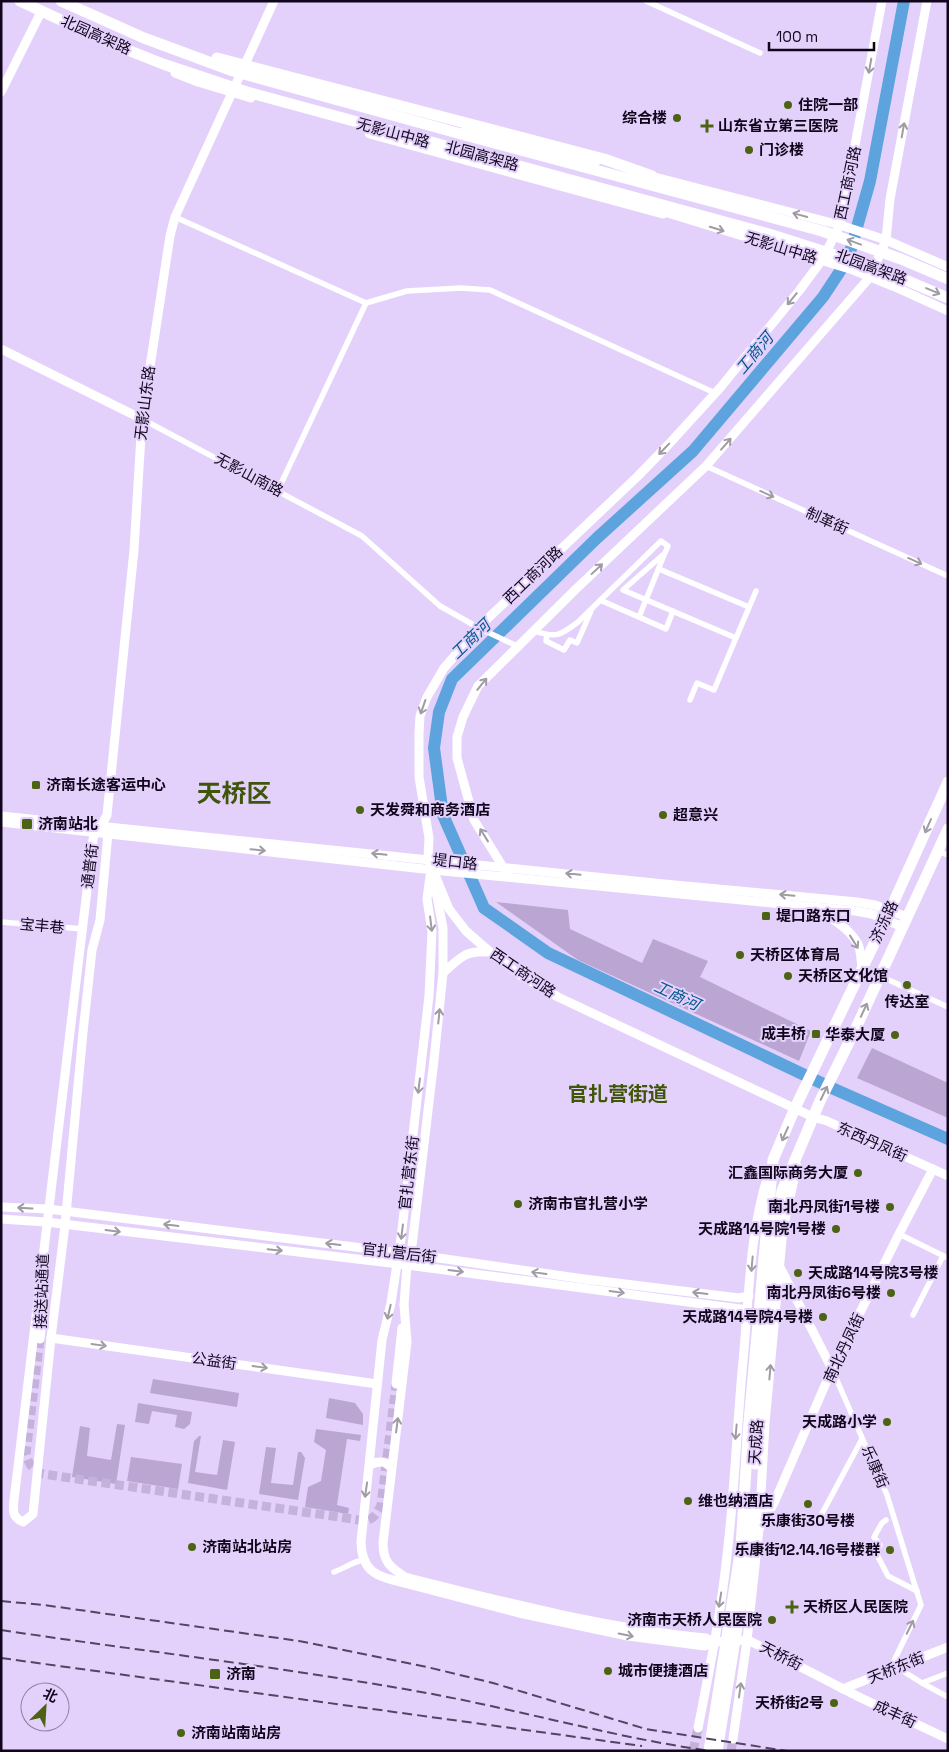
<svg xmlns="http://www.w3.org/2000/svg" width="949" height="1752" viewBox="0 0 949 1752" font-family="'Space Grotesk','Noto Sans SC',sans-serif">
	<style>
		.green { fill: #baa5d3 }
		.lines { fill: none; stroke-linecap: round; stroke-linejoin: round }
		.river { stroke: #5da3de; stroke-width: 12 }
		.secondary-tunnel { stroke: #c4b2da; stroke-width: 9; stroke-dasharray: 9 4.5; stroke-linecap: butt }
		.primary-tunnel { stroke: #c4b2da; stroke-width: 9; stroke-dasharray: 9 4.5; stroke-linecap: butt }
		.street { stroke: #fff; stroke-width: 5.5 }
		.secondary { stroke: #fff; stroke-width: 9 }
		.primary { stroke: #fff; stroke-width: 9 }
		.highway { stroke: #fff; stroke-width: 11 }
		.rail { stroke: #534461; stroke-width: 2; stroke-dasharray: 10 5; stroke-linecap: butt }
		.oneway { stroke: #a09ba4 }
		.poi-dot { fill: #4b6312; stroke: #e4d1fb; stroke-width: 2 }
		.labels { text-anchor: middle; stroke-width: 4; stroke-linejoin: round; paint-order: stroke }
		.street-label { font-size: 15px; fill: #11051c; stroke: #e4d1fb }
		.poi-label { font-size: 15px; font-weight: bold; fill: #11051c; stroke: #e4d1fb; text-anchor: start }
		.water-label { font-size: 16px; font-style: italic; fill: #00588f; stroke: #e4d1fb }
		.district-label { font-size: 20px; font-weight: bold; fill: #3f5509; stroke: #e4d1fb }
		.town-label { font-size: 25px; font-weight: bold; fill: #3f5509; stroke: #e4d1fb }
	</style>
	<rect width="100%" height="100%" fill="#e4d1fb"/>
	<!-- green -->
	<g class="green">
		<path d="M496,902L568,910L570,929L642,963L653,939L708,961L700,977L811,1031L799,1061L578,960Z"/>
		<path d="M872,1048L948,1083V1118L857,1078Z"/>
		<path d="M153,1379L239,1393L237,1407L150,1393Z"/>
		<path d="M329,1398L355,1403L363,1414V1425L326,1418Z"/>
		<path d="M138,1403L192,1412L190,1424L184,1429L175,1427L177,1415L152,1411L149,1424L135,1422Z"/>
		<path d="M117,1424L125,1425L116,1484L72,1477L80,1426L90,1428L87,1456L111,1460Z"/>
		<path d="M316,1429L361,1435L360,1441L347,1439L337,1505L349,1508L348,1514L305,1507L308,1487L321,1481L326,1450L314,1442Z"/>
		<path d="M199,1436H201L195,1472L217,1475L223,1440L235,1442L227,1490L188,1483L194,1441Z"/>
		<path d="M266,1447L276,1448L271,1483L293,1485L298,1452H301L305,1458L298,1500L259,1494Z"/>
		<path d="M131,1457L182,1464L178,1489L127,1481Z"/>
	</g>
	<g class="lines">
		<!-- river -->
		<path class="river" d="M904,1L870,181L848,259L823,297L693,451L597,538L452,679L439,712L434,748L443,815L484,908L548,953L834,1089L948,1139"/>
		<!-- secondary-tunnel -->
		<path class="secondary-tunnel" d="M40,1339L26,1454C29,1465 32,1469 43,1474L366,1521C375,1518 377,1513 381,1505L396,1384"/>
		<!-- primary-tunnel -->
		<g class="primary-tunnel">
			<path d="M693,1751L698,1728"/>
			<path d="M731,1751L733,1739"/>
		</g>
		<!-- street -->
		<g class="street">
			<path d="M646,1L760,53"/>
			<path d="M175,217L366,303L407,291L461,288L490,290L715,393"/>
			<path d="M142,419L362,536L440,606L479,628L517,646"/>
			<path d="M706,466L948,576"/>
			<path d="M278,490L366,303"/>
			<path d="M659,569L749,607"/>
			<path d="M600,600L666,629L673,611"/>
			<path d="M639,617L664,555"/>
			<path d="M534,631C556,638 560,636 578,622L661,541L668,546L665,553L623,590L736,638L714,690L697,683L690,700"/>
			<path d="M547,635L546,641L564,650L570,640L577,643L591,611"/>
			<path d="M736,638L756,591"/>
			<path d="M938,851L948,855"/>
			<path d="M1,922L83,929"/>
			<path d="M880,976L948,1007"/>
			<path d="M899,1234L948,1258"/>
			<path d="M913,1315L943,1256"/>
			<path d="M832,1369L887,1495L921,1605L890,1669"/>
			<path d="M886,1520L882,1523L874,1537L880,1545L876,1553L888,1576L917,1591"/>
			<path d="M818,1521L862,1439"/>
			<path d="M334,1572C345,1568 352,1562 363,1560"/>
			<path d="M898,1668L922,1683L948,1673"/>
			<path d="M922,1683L948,1697"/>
		</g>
		<!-- secondary -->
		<g class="secondary">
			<path d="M882,1L840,225L822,260L799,291L720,388L669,444L638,476L484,622L444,668L427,697L420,716L419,733V777L429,838L428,858L449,909L466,931L490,952L520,975L558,997L813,1117L827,1121L948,1176"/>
			<path d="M1,92L40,14"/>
			<path d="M1,349L142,419"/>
			<path d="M101,826L107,815L134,550L142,419L170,236L175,217L274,1"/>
			<path d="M433,870L430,876L427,899L432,932L429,996L401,1238L391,1303L382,1340L361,1542C362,1573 377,1576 404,1583L519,1613L628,1636L705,1646L714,1642L747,1640L750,1641L861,1698L948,1739"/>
			<path d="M506,872L474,820L457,758V737L463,717L478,686L576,589L706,466L870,277L886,240L890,199L927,1"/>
			<path d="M1,1207L48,1209L411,1254L584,1279L739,1298L749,1296"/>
			<path d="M1,1219L46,1222L407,1265L748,1310"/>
			<path d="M781,1269L832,1369"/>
			<path d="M404,1305L407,1342L383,1543C383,1562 390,1567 405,1577C504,1602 604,1628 706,1638L714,1642"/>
			<path d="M51,1338L377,1384"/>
			<path d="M40,1339L44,1304V1275"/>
			<path d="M396,1384L402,1328"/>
			<path d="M370,1465C378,1461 385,1460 391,1468"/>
			<path d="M759,1529L774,1503L832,1369L899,1234L933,1169"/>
			<path d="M843,1689L948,1647"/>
		</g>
		<!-- primary -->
		<g class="primary">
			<path d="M175,73L198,82L251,98"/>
			<path d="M466,129L596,162"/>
			<path d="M647,175L840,225L886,240L948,267"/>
			<path d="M658,210L853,270L895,287L948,311"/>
			<path d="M1,816L664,884L857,902L875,905L907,917"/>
			<path d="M1,822L433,870L855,911L872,914L903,927"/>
			<path d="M101,826L108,833L100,920L92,950L83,1032L65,1225L51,1338L33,1514L23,1522C12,1517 13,1511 14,1500L94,832Z"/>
			<path d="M814,910C830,916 849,928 858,944C861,951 861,961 862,968"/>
			<path d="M443,973C461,957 465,950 490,952"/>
			<path d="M404,1305L407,1265L411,1254L434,1060L443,973V928L433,876"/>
			<path d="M698,1728C710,1668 722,1607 728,1546C735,1485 737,1423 743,1361C749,1299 749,1235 768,1175"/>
			<path d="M733,1739L747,1640L759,1529L765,1423L783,1229L797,1166"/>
		</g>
		<!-- highway -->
		<g class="highway">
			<path d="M20,1L110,43L163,64L247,92L769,234L882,270L948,298"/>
			<path d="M61,1L144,38L233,71L461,134L822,231L901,259L948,279"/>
			<path d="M217,58L604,159L652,176"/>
			<path d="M370,133L663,213"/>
			<path d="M755,1464L776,1220L782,1191L820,1101L855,1030L948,829"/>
			<path d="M709,1751L741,1547L749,1422L773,1160L795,1108L886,919L948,782"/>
			<path d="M717,1751L748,1560L753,1498"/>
		</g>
		<!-- rail -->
		<g class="rail">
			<path d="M1,1601L44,1605L299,1641L427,1667L493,1683L646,1729L787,1751"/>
			<path d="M1,1630C141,1651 282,1667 421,1692C517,1709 612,1737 710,1751"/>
			<path d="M1,1658L642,1746"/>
		</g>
	</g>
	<!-- one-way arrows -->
	<defs><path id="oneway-shaft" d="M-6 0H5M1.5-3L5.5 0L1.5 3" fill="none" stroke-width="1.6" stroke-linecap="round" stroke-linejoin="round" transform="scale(1.25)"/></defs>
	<g class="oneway">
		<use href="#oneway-shaft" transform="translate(870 66) rotate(100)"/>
		<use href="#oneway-shaft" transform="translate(903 130) rotate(-80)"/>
		<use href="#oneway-shaft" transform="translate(800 215) rotate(-165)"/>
		<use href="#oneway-shaft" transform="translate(717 229) rotate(17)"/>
		<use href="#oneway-shaft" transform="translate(854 242) rotate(-160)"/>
		<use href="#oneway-shaft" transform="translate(933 291) rotate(23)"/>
		<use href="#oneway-shaft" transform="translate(792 299) rotate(129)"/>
		<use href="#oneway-shaft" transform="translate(726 444) rotate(-49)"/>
		<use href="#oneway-shaft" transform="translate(664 449) rotate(134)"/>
		<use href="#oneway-shaft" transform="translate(767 494) rotate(24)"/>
		<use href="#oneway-shaft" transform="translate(915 561) rotate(24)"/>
		<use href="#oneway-shaft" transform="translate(597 569) rotate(-43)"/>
		<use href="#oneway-shaft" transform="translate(482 684) rotate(-51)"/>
		<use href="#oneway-shaft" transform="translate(423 707) rotate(109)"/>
		<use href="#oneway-shaft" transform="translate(928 826) rotate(114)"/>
		<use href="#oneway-shaft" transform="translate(484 835) rotate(-122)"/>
		<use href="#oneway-shaft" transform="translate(258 850) rotate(6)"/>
		<use href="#oneway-shaft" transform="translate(379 854) rotate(-174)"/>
		<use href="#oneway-shaft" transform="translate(573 874) rotate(-174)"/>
		<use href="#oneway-shaft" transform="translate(787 895) rotate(-175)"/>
		<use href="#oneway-shaft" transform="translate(431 924) rotate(83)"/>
		<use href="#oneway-shaft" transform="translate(854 942) rotate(58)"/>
		<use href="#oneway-shaft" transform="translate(864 1010) rotate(-65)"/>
		<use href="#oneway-shaft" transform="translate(439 1016) rotate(-84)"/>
		<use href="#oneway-shaft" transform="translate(419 1086) rotate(97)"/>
		<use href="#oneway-shaft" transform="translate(824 1093) rotate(-64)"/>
		<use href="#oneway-shaft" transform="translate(785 1134) rotate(114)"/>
		<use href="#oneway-shaft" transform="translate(25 1208) rotate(-177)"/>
		<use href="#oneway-shaft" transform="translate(171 1225) rotate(-173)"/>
		<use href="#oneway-shaft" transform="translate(113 1231) rotate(7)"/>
		<use href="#oneway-shaft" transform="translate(402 1232) rotate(97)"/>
		<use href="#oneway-shaft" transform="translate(333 1244) rotate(-173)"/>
		<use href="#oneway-shaft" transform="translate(275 1250) rotate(6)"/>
		<use href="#oneway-shaft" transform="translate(752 1264) rotate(95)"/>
		<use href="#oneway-shaft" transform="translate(456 1271) rotate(7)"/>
		<use href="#oneway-shaft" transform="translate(539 1273) rotate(-172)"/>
		<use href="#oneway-shaft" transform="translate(617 1292) rotate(8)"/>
		<use href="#oneway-shaft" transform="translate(700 1293) rotate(-173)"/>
		<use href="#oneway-shaft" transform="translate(389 1312) rotate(103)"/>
		<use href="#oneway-shaft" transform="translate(99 1345) rotate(8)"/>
		<use href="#oneway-shaft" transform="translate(260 1367) rotate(8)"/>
		<use href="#oneway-shaft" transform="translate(770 1372) rotate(-85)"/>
		<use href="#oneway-shaft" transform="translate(397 1425) rotate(-83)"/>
		<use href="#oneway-shaft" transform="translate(736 1432) rotate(95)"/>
		<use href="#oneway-shaft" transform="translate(366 1490) rotate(98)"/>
		<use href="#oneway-shaft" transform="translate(720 1600) rotate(99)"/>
		<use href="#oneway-shaft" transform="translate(910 1627) rotate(-64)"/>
		<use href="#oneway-shaft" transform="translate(626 1635) rotate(11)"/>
		<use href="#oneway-shaft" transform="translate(740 1690) rotate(-82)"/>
	</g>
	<!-- markers -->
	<g class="poi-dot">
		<circle cx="788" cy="105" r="5"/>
		<circle cx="677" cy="118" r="5"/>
		<path d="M704.5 118.5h5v5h5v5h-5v5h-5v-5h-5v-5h5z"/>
		<circle cx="749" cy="150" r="5"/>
		<rect x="31" y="780" width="10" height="10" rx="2.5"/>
		<circle cx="360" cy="810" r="5"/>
		<circle cx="663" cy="815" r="5"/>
		<rect x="21" y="818" width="12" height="12" rx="2.5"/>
		<rect x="761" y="911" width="10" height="10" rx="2.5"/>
		<circle cx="740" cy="955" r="5"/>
		<circle cx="788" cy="976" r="5"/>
		<circle cx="907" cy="985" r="5"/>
		<rect x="811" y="1029" width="10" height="10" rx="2.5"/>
		<circle cx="895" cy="1035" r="5"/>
		<circle cx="858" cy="1173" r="5"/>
		<circle cx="518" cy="1204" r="5"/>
		<circle cx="890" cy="1207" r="5"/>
		<circle cx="836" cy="1229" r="5"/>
		<circle cx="798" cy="1273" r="5"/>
		<circle cx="891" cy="1293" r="5"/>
		<circle cx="823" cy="1317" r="5"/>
		<circle cx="887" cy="1422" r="5"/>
		<circle cx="688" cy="1501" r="5"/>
		<circle cx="808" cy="1504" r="5"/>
		<circle cx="192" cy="1547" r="5"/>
		<circle cx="890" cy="1550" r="5"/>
		<path d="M789.5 1599.5h5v5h5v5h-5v5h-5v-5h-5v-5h5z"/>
		<circle cx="772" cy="1620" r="5"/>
		<circle cx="608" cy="1671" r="5"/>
		<rect x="209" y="1668" width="12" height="12" rx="2.5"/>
		<circle cx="834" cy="1703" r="5"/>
		<circle cx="181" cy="1733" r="5"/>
	</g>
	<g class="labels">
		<!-- street labels -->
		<g class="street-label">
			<text transform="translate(96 35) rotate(24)" y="5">北园高架路</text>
			<text transform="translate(393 133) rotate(15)" y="5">无影山中路</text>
			<text transform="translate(482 156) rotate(15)" y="5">北园高架路</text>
			<text transform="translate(848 183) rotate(-78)" y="5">西工商河路</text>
			<text transform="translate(781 248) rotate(17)" y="5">无影山中路</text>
			<text transform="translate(871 267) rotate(20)" y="5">北园高架路</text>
			<text transform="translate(145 403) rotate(-83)" y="5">无影山东路</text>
			<text transform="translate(249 475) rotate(28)" y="5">无影山南路</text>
			<text transform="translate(827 521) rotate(24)" y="5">制革街</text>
			<text transform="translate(533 575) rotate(-44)" y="5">西工商河路</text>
			<text transform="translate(455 862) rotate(6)" y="5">堤口路</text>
			<text transform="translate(90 866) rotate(-83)" y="5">通普街</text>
			<text transform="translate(884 922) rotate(-65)" y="5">济泺路</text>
			<text transform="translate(42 926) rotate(5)" y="5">宝丰巷</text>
			<text transform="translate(523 973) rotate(34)" y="5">西工商河路</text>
			<text transform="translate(872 1142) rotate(24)" y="5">东西丹凤街</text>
			<text transform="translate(409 1173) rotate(-83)" y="5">官扎营东街</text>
			<text transform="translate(399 1253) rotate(7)" y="5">官扎营后街</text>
			<text transform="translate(42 1291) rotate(-88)" y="5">接送站通道</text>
			<text transform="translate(844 1348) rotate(-65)" y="5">南北丹凤街</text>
			<text transform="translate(214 1361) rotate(8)" y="5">公益街</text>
			<text transform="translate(756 1442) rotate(-86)" y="5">天成路</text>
			<text transform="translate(875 1467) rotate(67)" y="5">乐康街</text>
			<text transform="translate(781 1656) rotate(27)" y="5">天桥街</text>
			<text transform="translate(896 1668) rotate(-22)" y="5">天桥东街</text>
			<text transform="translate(895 1714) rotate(25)" y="5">成丰街</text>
		</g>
		<!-- poi labels -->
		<g class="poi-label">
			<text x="798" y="110">住院一部</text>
			<text x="667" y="123" text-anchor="end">综合楼</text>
			<text x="718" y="131">山东省立第三医院</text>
			<text x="759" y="155">门诊楼</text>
			<text x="46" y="790">济南长途客运中心</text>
			<text x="370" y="815">天发舜和商务酒店</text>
			<text x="673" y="820">超意兴</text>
			<text x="38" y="829">济南站北</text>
			<text x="776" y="921">堤口路东口</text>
			<text x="750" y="960">天桥区体育局</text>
			<text x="798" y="981">天桥区文化馆</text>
			<text x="907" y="1007" text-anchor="middle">传达室</text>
			<text x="806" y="1039" text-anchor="end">成丰桥</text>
			<text x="885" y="1040" text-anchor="end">华泰大厦</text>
			<text x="848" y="1178" text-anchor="end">汇鑫国际商务大厦</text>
			<text x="528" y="1209">济南市官扎营小学</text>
			<text x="880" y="1212" text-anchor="end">南北丹凤街1号楼</text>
			<text x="826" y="1234" text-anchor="end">天成路14号院1号楼</text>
			<text x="808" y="1278">天成路14号院3号楼</text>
			<text x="881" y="1298" text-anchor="end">南北丹凤街6号楼</text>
			<text x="813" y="1322" text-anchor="end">天成路14号院4号楼</text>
			<text x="877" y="1427" text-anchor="end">天成路小学</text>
			<text x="698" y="1506">维也纳酒店</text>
			<text x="808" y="1526" text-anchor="middle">乐康街30号楼</text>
			<text x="202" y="1552">济南站北站房</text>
			<text x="880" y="1555" text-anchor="end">乐康街12.14.16号楼群</text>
			<text x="803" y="1612">天桥区人民医院</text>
			<text x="762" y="1625" text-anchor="end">济南市天桥人民医院</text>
			<text x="618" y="1676">城市便捷酒店</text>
			<text x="226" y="1679">济南</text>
			<text x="824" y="1708" text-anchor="end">天桥街2号</text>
			<text x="191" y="1738">济南站南站房</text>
		</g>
		<!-- water labels -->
		<g class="water-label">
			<text transform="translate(754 353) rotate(-50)" y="6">工商河</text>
			<text transform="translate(470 639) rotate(-44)" y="6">工商河</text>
			<text transform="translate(677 995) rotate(25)" y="6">工商河</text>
		</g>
		<!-- district labels -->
		<g class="district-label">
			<text x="618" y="1101">官扎营街道</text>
		</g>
		<!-- town labels -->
		<g class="town-label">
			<text x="234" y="802">天桥区</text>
		</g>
	</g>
	<!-- border -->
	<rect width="949" height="1752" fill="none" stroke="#11051c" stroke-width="5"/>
	<!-- north arrow -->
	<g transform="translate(45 1707) rotate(25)"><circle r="24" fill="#e4d1fb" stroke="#907fa2"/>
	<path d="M0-4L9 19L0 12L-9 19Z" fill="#4b6312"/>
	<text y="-8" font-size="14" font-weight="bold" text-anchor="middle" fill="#11051c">北</text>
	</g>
	<!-- scale -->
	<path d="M769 42v8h105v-8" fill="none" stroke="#11051c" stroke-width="2.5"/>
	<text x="776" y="42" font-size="15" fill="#11051c" stroke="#e4d1fb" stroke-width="4" paint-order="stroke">100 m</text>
</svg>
